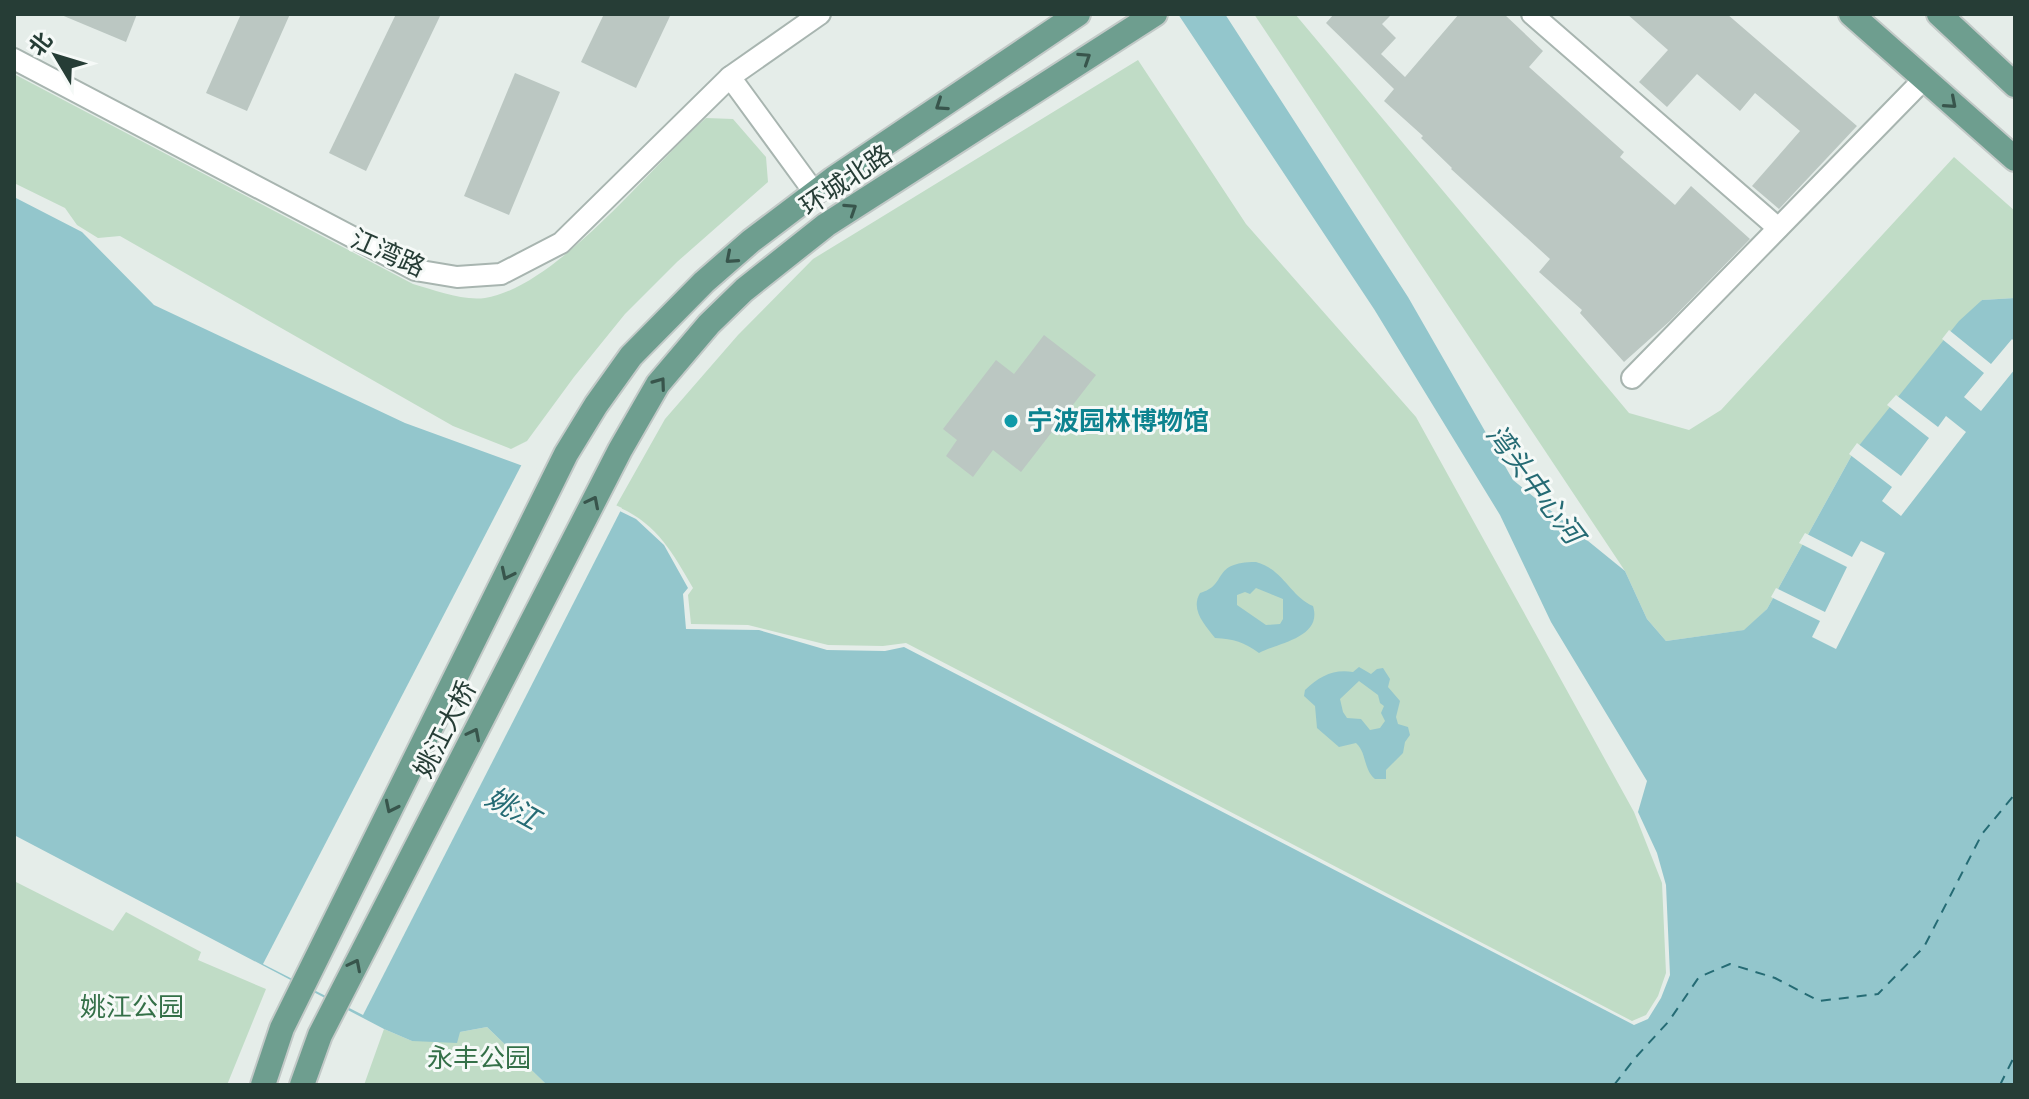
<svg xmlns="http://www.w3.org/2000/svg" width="2029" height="1099" viewBox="0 0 2029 1099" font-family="Inter,'Noto Sans SC',sans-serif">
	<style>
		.green { fill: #c0dcc6 }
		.water { fill: #93c6cc; fill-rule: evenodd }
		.pier { fill: #e5ede9 }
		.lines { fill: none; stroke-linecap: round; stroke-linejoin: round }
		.ferry { stroke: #256b74; stroke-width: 2; stroke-dasharray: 10 8; stroke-linecap: butt }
		.building { fill: #bbc7c2 }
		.minor-casing { stroke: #a8b5b0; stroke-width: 24 }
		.major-casing { stroke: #c2c9c7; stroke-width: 28 }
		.minor { stroke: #fff; stroke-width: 20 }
		.major { stroke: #6e9e8f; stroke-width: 24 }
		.oneway { stroke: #38554c }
		.culture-dot { fill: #0f9aa8; stroke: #f5f9f7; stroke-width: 3 }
		.labels { text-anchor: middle; stroke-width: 6; stroke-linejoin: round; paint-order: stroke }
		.street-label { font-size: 26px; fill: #263d36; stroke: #f5f9f7 }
		.culture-label { font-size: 26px; font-weight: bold; fill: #0d838f; stroke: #f5f9f7; text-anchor: start }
		.park-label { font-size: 26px; fill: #347048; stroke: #f5f9f7 }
		.water-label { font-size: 28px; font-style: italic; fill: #256b74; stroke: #f5f9f7 }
	</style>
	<rect width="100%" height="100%" fill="#e5ede9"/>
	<!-- green -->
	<g class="green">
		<path d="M1254,14H1295L1629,413L1689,430L1721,410L1954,157L2015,211V298L1982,300L1853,453L1767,609L1745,630L1666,641L1647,619L1625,571Z"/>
		<path d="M1138,60L1246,224L1416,417L1634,812L1662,883L1666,973L1658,996L1646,1015L1632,1021L906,643L883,646L828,645L748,625L691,624L688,595L693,588C672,552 657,523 616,506L665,419L738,335L813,259Z"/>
		<path d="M14,74L413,284C435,290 462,301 485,298C558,286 649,168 706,118L733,119L766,157L768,182L677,262L625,314L574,377L527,441L511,449L453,426L120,236L98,238L77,225L65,208L14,183Z"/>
		<path d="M14,881L113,931L126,912L201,952L198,960L266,989L227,1085H14Z"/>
		<path d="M487,1027L547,1085H364L384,1029L412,1041Z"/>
	</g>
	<!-- water -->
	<g class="water">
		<path d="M1178,14H1225L1408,297L1513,480L1625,571L1647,619L1666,641L1744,630L1767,609L1853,453L1959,321L1982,300L2015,298V1085H547L487,1027L460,1032L457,1043L412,1041L384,1029L14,835V197L82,232L154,305L405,423L542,473L636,519L664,545L688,588L683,594L686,629L759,630L827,650L885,651L904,647L1634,1025L1648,1019L1661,998L1670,975L1666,885L1657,853L1638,812L1647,781L1551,622L1500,515L1374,309Z"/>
		<path d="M1256,562C1283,569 1290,596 1313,606C1323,638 1277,643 1259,653C1244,642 1234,639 1215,638C1205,625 1190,610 1200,593C1229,585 1210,562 1256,562ZM1256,588L1283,599V619L1280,624L1266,625L1237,605V595L1245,592L1250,594Z"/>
		<path d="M1359,667L1371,674L1377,669L1383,668L1390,679L1388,687L1400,701L1396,717L1398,724L1408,727L1410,735L1405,742L1403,753L1386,770V779H1375C1363,769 1367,753 1356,743L1339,747L1317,728L1315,706L1304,696L1305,690C1320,676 1333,669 1353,672ZM1359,681L1378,695L1380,703L1384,706L1381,713L1385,721L1380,728L1370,730L1361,719L1347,718L1343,712L1340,699Z"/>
	</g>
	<!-- pier -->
	<g class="pier">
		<path d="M1949,330L1991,364L2012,339L2015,342V369L1981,411L1964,397L1984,373L1942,339Z"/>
		<path d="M1896,395L1938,427L1946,416L1966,432L1901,516L1882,501L1892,487L1849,454L1857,443L1901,476L1929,438L1887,405Z"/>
		<path d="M523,462L622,508L363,1015L263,964Z"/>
		<path d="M1805,533L1852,557L1861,541L1885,553L1836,649L1812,637L1820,621L1771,597L1776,588L1825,612L1847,567L1799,543Z"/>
	</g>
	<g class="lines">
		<!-- ferry -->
		<g class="ferry">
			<path d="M1614,1085L1636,1057L1669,1021L1699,977L1730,964L1775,978L1819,1001L1878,994L1924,947L1982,834L2015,794"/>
			<path d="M2000,1085L2015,1055"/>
		</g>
	</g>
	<!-- building -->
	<g class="building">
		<path d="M59,14H137L126,42Z"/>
		<path d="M241,14H290L247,111L206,93Z"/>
		<path d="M396,14H441L366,171L329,153Z"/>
		<path d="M604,14H671L636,88L581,62Z"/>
		<path d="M1334,14H1392L1382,24L1396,38L1381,54L1405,77L1459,14H1504L1543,51L1529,67L1624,152L1620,157L1675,205L1691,186L1750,239L1670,321L1624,362L1580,313L1582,310L1539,272L1550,259L1451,169L1452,168L1421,138L1423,136L1384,101L1394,89L1326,23Z"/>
		<path d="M1627,14H1727L1857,126L1779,209L1752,186L1800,131L1755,93L1740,111L1697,74L1667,107L1639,82L1668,50Z"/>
		<path d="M515,73L560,92L509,215L464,196Z"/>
		<path d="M1044,335L1096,375L1021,472L993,450L973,477L946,456L957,440L943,429L996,360L1014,374Z"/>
	</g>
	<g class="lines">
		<defs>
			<g id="minor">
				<path d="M1532,14L1778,228"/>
				<path d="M14,59L415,270L457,277L501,274L561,243L730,77L814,192"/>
				<path d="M730,77L820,14"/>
				<path d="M1632,378L1924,79"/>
			</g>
			<g id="major">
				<path d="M1851,14L2015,159"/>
				<path d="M1939,14L2015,85"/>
				<path d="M263,1085L282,1028L566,454L596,405L631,356L704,282L751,241L833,179L1078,14"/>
				<path d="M302,1085L320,1035L620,450L658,384L709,324L744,290L826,225L1155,14"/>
			</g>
		</defs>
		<!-- minor casing -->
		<use href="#minor" class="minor-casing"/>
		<!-- major casing -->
		<use href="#major" class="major-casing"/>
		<!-- minor -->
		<use href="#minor" class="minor"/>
		<!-- major -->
		<use href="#major" class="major"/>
	</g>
	<!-- one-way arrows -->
	<defs><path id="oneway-chevron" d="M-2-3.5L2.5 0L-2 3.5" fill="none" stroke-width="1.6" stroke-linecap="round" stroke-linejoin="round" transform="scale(2)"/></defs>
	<g class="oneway">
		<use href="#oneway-chevron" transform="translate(1085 58) rotate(-33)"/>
		<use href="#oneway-chevron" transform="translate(1951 103) rotate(41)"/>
		<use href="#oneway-chevron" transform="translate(941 105) rotate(146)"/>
		<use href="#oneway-chevron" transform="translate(851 209) rotate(-33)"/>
		<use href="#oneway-chevron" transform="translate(731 258) rotate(139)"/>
		<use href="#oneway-chevron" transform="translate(660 383) rotate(-54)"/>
		<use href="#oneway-chevron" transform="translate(593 502) rotate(-63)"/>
		<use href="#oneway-chevron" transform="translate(507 574) rotate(116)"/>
		<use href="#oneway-chevron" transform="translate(474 734) rotate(-63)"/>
		<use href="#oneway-chevron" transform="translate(391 807) rotate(116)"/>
		<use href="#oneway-chevron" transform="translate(355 965) rotate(-63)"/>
	</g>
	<!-- markers -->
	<circle class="culture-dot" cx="1011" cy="421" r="8"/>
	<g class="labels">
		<!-- street labels -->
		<g class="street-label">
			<text transform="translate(846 180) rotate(-34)" y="9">环城北路</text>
			<text transform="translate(388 253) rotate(24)" y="9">江湾路</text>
			<text transform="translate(445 729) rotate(-63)" y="9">姚江大桥</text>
		</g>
		<!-- culture labels -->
		<g class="culture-label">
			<text x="1027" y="430">宁波园林博物馆</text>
		</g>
		<!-- park labels -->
		<g class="park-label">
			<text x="132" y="1016">姚江公园</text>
			<text x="479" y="1067">永丰公园</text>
		</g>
		<!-- water labels -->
		<g class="water-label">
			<text transform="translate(1535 484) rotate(53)" y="10">湾头中心河</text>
			<text transform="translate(513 808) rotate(29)" y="10">姚江</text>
		</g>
	</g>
	<!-- border -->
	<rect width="2029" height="1099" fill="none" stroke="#263d36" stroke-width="32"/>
	<!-- north arrow -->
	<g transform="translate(56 56) rotate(308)" stroke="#f5f9f7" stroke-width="6" paint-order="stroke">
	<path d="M0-6L14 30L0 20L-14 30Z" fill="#263d36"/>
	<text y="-12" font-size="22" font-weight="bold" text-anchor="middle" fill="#263d36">北</text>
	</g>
</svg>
